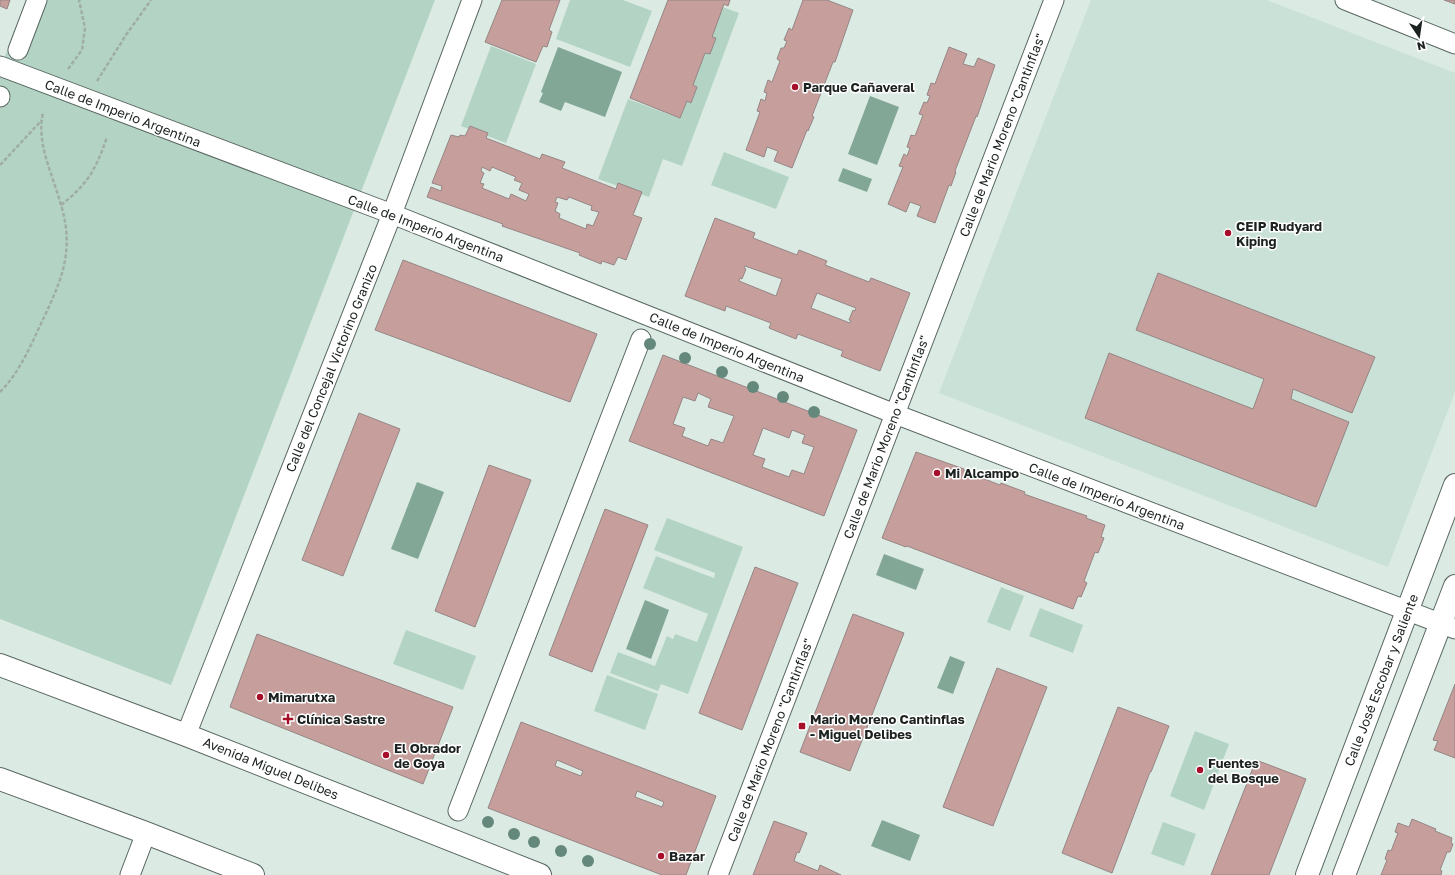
<svg xmlns="http://www.w3.org/2000/svg" width="1455" height="875" viewBox="0 0 1455 875" font-family="'Golos Text',sans-serif">
	<style>
		.built { fill: #c9e1d6 }
		.green { fill: #b3d4c5 }
		.water { fill: #82a797 }
		.building { fill: #c69f9d; stroke: #958584; fill-rule: evenodd }
		.lines { fill: none; stroke-linecap: round; stroke-linejoin: round }
		.street-casing { stroke: #596761; stroke-width: 21 }
		.secondary-casing { stroke: #596761; stroke-width: 24 }
		.path { stroke: #a0ada6; stroke-width: 2.5; stroke-dasharray: 4 2; stroke-linecap: butt }
		.street { stroke: #fff; stroke-width: 19 }
		.secondary { stroke: #fff; stroke-width: 22 }
		.tree { fill: #64897c }
		.poi-dot { fill: #a70e29; stroke: #fff; stroke-width: 1.5 }
		.labels { text-anchor: middle; stroke-width: 3; stroke-linejoin: round; paint-order: stroke }
		.poi-label { font-size: 13px; font-weight: bold; fill: #1c221f; stroke: #fff; text-anchor: start }
		.street-label { font-size: 13px; fill: #1c221f; stroke: #fff }
	</style>
	<rect width="100%" height="100%" fill="#dbebe3"/>
	<!-- built -->
	<path class="built" d="M1091,0H1267L1455,73V392L1388,567L939,393Z"/>
	<!-- green -->
	<g class="green">
		<path d="M27,0H435L171,685L0,619V69Z"/>
		<path d="M570,0H623L652,11L630,67L556,39Z"/>
		<path d="M720,6L739,13L682,166L663,159L649,197L598,179L628,99L679,118Z"/>
		<path d="M491,46L536,64L506,143L461,126Z"/>
		<path d="M724,152L789,177L776,209L711,185Z"/>
		<path d="M667,518L743,547L688,694L661,684L658,691L610,673L618,652L655,666L667,636L673,639L675,634L697,642L708,614L643,588L656,556L714,578L715,573L654,550Z"/>
		<path d="M1001,587L1024,596L1010,631L987,622Z"/>
		<path d="M1040,608L1083,625L1073,653L1029,636Z"/>
		<path d="M406,630L476,656L463,690L393,664Z"/>
		<path d="M607,675L658,694L645,730L594,711Z"/>
		<path d="M1195,731L1229,744L1204,810L1170,796Z"/>
		<path d="M1163,822L1196,834L1184,866L1151,854Z"/>
	</g>
	<!-- water -->
	<g class="water">
		<path d="M558,47L622,72L605,117L565,102L561,111L539,102L543,93L541,92Z"/>
		<path d="M870,96L899,107L877,165L848,154Z"/>
		<path d="M843,168L872,179L867,192L838,181Z"/>
		<path d="M417,482L444,492L418,559L391,549Z"/>
		<path d="M884,554L924,569L916,590L876,575Z"/>
		<path d="M645,600L669,610L651,659L626,649Z"/>
		<path d="M950,656L965,662L953,694L937,688Z"/>
		<path d="M882,820L920,835L910,861L871,846Z"/>
	</g>
	<!-- building -->
	<g class="building">
		<path d="M0,0H10L7,9L0,6Z"/>
		<path d="M502,0H560L549,30L552,32L547,47L543,46L536,62L485,42Z"/>
		<path d="M668,0H730L728,6L724,4L712,37L716,38L710,54L705,53L693,85L697,87L691,103L687,101L680,118L630,98Z"/>
		<path d="M803,0H827L853,10L835,62H833L812,116L814,117L808,131L807,130L792,168L774,161L778,151L767,147L764,157L746,150L760,112L757,111L761,99L765,101L767,93L764,92L768,80L772,82L780,61L777,59L781,48H784L787,41L784,40L789,28L792,30Z"/>
		<path d="M1444,0H1455V4Z"/>
		<path d="M949,47L967,54L963,64L974,67L978,58L995,65L977,117L976,116L955,171L956,172L951,186L949,185L935,223L917,216L921,206L910,202L906,212L888,204L903,167L899,166L904,154L907,156L910,148L907,147L911,135L915,136L923,115L919,114L924,102L927,103L930,96L927,95L931,83L935,84Z"/>
		<path d="M470,126L488,133L486,138L540,159L542,154L565,162L562,168L616,189L618,183L642,192L633,215L642,218L626,260L618,257L614,265L602,261L601,264L579,255L580,253L502,226L503,224L427,197L431,187L441,191L442,186L432,183L451,135L459,137L460,135L465,136ZM482,167L490,171L492,167L516,177L514,180L522,183L519,190L529,194L526,201L511,194L509,199L482,188L484,184L480,183L484,173L481,171ZM557,197L567,200L569,197L592,206L591,210L599,212L593,226L587,224L586,229L559,218L560,214L555,211L558,203L555,202Z"/>
		<path d="M715,218L755,233L753,238L797,255L799,250L827,261L825,265L869,282L871,278L910,293L880,371L841,356L843,351L798,334L796,339L769,328L771,323L726,306L725,311L685,296ZM745,266L782,279L776,296L739,281L740,278L742,279L746,269L744,268ZM817,293L856,308L855,311L853,310L849,320L851,321L850,323L811,308Z"/>
		<path d="M403,260L597,334L570,402L375,330Z"/>
		<path d="M1158,273L1375,357L1352,413L1293,389L1291,399L1349,422L1316,507L1085,418L1109,353L1253,409L1264,379L1136,330Z"/>
		<path d="M663,355L857,430L824,516L629,441ZM698,393L711,399L708,407L734,416L723,443L711,439L708,446L682,436L685,428L673,424L683,397L695,401ZM763,428L789,438L792,430L805,435L802,443L814,447L804,474L792,470L789,477L762,467L765,459L753,455Z"/>
		<path d="M359,413L400,429L343,576L302,560Z"/>
		<path d="M916,452L964,469V471L1000,485L1001,483L1025,492L1024,494L1087,516L1086,518L1105,525L1101,537L1104,538L1098,553L1095,552L1084,581L1087,583L1081,597L1078,596L1073,609L907,546L906,547L882,538Z"/>
		<path d="M489,465L531,480L475,627L435,611Z"/>
		<path d="M605,509L648,525L592,672L549,655Z"/>
		<path d="M755,567L798,583L742,730L699,713Z"/>
		<path d="M853,614L904,633L850,771L800,752Z"/>
		<path d="M257,634L453,707L423,784L230,707Z"/>
		<path d="M997,668L1047,687L993,826L943,807Z"/>
		<path d="M1455,684V758L1434,750L1438,741L1433,740Z"/>
		<path d="M1118,707L1169,726L1151,772H1150L1112,873L1062,853Z"/>
		<path d="M521,722L716,796L686,875H662L488,808ZM557,760L583,771L581,776L555,766ZM637,791L664,802L662,807L635,797Z"/>
		<path d="M1256,760L1306,779L1269,875H1211Z"/>
		<path d="M1412,819L1436,829L1435,831L1452,838L1451,843L1453,844L1450,852H1447L1440,870L1442,871L1441,875H1381L1387,860L1385,859L1388,850L1391,851L1398,833L1395,832L1398,823L1409,827Z"/>
		<path d="M774,821L807,833L799,853L797,852L794,861L818,871L820,865L841,875H753Z"/>
	</g>
	<g class="lines">
		<defs>
			<g id="street">
				<path d="M1345,0L1455,44"/>
				<path d="M18,50L37,0"/>
				<path d="M0,66L392,214L895,414L1455,629"/>
				<path d="M0,97V96"/>
				<path d="M186,735L392,214L472,0"/>
				<path d="M458,811L641,339"/>
				<path d="M130,875L146,833"/>
				<path d="M718,875L1054,0"/>
			</g>
			<g id="secondary">
				<path d="M0,665L186,735L540,875"/>
				<path d="M0,779L146,833L253,875"/>
				<path d="M1307,875L1455,485"/>
				<path d="M1344,875L1455,586"/>
			</g>
		</defs>
		<!-- street casing -->
		<use href="#street" class="street-casing"/>
		<!-- secondary casing -->
		<use href="#secondary" class="secondary-casing"/>
		<!-- path -->
		<g class="path">
			<path d="M68,69L82,50L85,28L79,0"/>
			<path d="M97,81L126,35L151,0"/>
			<path d="M0,165L42,120"/>
			<path d="M61,205C88,184 96,169 107,137"/>
			<path d="M0,392C17,375 28,352 38,330C59,285 76,255 61,205C53,175 36,144 43,113"/>
		</g>
		<!-- street -->
		<use href="#street" class="street"/>
		<!-- secondary -->
		<use href="#secondary" class="secondary"/>
	</g>
	<!-- trees -->
	<g class="tree">
		<circle cx="650" cy="344" r="6"/>
		<circle cx="685" cy="358" r="6"/>
		<circle cx="722" cy="372" r="6"/>
		<circle cx="753" cy="387" r="6"/>
		<circle cx="783" cy="397" r="6"/>
		<circle cx="814" cy="412" r="6"/>
		<circle cx="488" cy="822" r="6"/>
		<circle cx="514" cy="834" r="6"/>
		<circle cx="534" cy="842" r="6"/>
		<circle cx="561" cy="851" r="6"/>
		<circle cx="588" cy="861" r="6"/>
	</g>
	<!-- markers -->
	<g class="poi-dot">
		<circle cx="795" cy="87" r="4"/>
		<circle cx="1228" cy="233" r="4"/>
		<circle cx="937" cy="473" r="4"/>
		<circle cx="260" cy="697" r="4"/>
		<path d="M286 713h4v4h4v4h-4v4h-4v-4h-4v-4h4z"/>
		<rect x="798" y="722" width="8" height="8" rx="2"/>
		<circle cx="386" cy="755" r="4"/>
		<circle cx="1200" cy="770" r="4"/>
		<circle cx="661" cy="856" r="4"/>
	</g>
	<g class="labels">
		<!-- poi labels -->
		<g class="poi-label">
			<text x="803" y="92">Parque Cañaveral</text>
			<text x="1236" y="231">CEIP Rudyard<tspan x="1236" dy="15">Kiping</tspan></text>
			<text x="945" y="478">Mi Alcampo</text>
			<text x="268" y="702">Mimarutxa</text>
			<text x="297" y="724">Clínica Sastre</text>
			<text x="810" y="724">Mario Moreno Cantinflas<tspan x="810" dy="15">- Miguel Delibes</tspan></text>
			<text x="394" y="753">El Obrador<tspan x="394" dy="15">de Goya</tspan></text>
			<text x="1208" y="768">Fuentes<tspan x="1208" dy="15">del Bosque</tspan></text>
			<text x="669" y="861">Bazar</text>
		</g>
		<!-- street labels -->
		<g class="street-label">
			<text transform="translate(123 113) rotate(21)" y="5">Calle de Imperio Argentina</text>
			<text transform="translate(1002 135) rotate(-69)" y="5">Calle de Mario Moreno "Cantinflas"</text>
			<text transform="translate(426 228) rotate(21)" y="5">Calle de Imperio Argentina</text>
			<text transform="translate(727 347) rotate(22)" y="5">Calle de Imperio Argentina</text>
			<text transform="translate(331 368) rotate(-68)" y="5">Calle del Concejal Victorino Granizo</text>
			<text transform="translate(886 437) rotate(-69)" y="5">Calle de Mario Moreno "Cantinflas"</text>
			<text transform="translate(1107 496) rotate(21)" y="5">Calle de Imperio Argentina</text>
			<text transform="translate(1381 680) rotate(-69)" y="5">Calle José Escobar y Saliente</text>
			<text transform="translate(770 740) rotate(-69)" y="5">Calle de Mario Moreno "Cantinflas"</text>
			<text transform="translate(271 768) rotate(22)" y="5">Avenida Miguel Delibes</text>
		</g>
	</g>
	<!-- north arrow -->
	<g transform="translate(1419 36) rotate(167)" stroke="#ffffff" stroke-width="3" paint-order="stroke">
	<path d="M0-3L7 15L0 10L-7 15Z" fill="#1c221f"/>
	<text y="-6" font-size="11" font-weight="bold" text-anchor="middle" fill="#1c221f">N</text>
	</g>
</svg>
